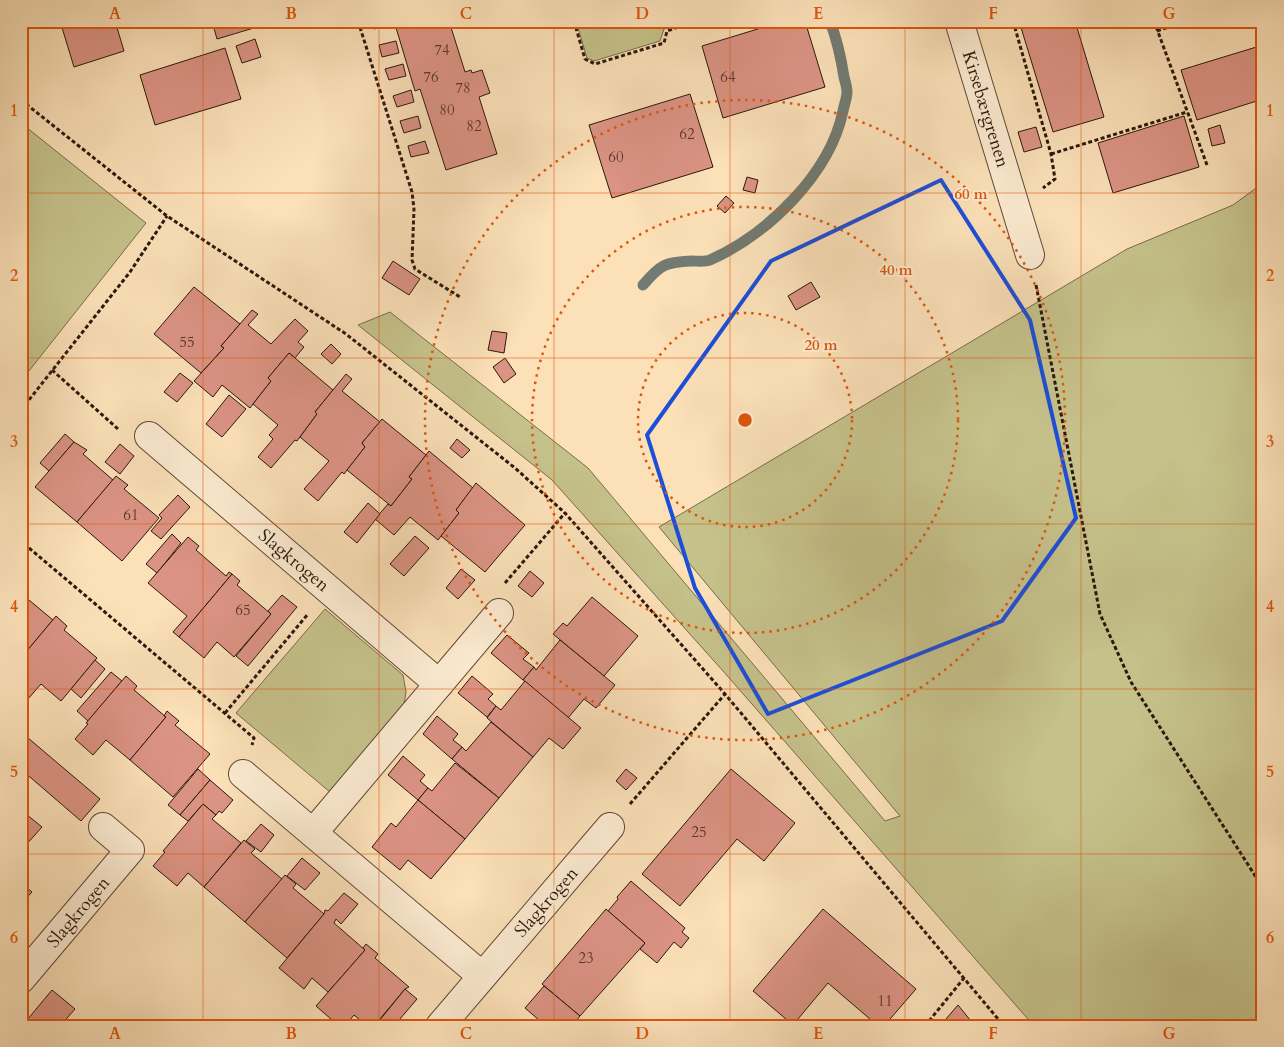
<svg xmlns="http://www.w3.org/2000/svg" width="1284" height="1047" viewBox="0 0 1284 1047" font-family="Cardo,serif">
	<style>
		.green { fill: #c5c18a; stroke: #786c4b }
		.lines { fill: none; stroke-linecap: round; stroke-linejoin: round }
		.stream { stroke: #727a71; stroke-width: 11 }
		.building { fill: #db9384; stroke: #2c170c }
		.minor-casing { stroke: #604937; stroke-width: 30 }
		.path { stroke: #2c170c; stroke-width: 3; stroke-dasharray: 4 2.5; stroke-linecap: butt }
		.minor { stroke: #fcebd1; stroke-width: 28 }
		.marked { fill: none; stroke: #1d4ed8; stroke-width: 4; stroke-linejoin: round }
		.grid { fill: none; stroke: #df560c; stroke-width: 1; stroke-opacity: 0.55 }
		.ring { fill: none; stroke: #df560c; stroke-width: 2.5; stroke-dasharray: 2.5 5 }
		.labels { text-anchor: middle; stroke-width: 4; stroke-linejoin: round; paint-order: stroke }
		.number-label { font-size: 15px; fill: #58362a }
		.street-label { font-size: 18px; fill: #2c170c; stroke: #fcebd1 }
		.centre { fill: #df560c; stroke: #fcebd1; stroke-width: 2.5 }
		.ring-label { font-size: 15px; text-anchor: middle; font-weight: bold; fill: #df560c; stroke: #fcebd1; stroke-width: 4; stroke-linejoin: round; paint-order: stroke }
		.neatline { fill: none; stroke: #df560c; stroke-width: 2 }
		.grid-label { font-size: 16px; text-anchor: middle; font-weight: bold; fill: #df560c }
	</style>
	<rect width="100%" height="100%" fill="#fbe0b8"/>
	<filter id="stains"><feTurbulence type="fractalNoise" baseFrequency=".004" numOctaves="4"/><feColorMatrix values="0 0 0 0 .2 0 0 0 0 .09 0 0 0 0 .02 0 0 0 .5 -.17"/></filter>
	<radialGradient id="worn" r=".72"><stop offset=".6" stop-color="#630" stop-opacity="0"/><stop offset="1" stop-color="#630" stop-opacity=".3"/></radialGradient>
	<!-- green -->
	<g class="green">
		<path d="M576,21H687L664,29L660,41L594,61L587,58Z"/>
		<path d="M21,123L146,223L21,381Z"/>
		<path d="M1263,183V1026H1034L723,671L552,480L358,325L390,312L588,468L885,821L900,816L659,527L1127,249L1233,205Z"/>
		<path d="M325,609L403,675L406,692L404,705L330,792L236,713Z"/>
	</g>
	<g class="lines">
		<!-- stream -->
		<path class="stream" d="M643,285C660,265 665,262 691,261C698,261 705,262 710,260C768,234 830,174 843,111C844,105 847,98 847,92C847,87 845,81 844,77C841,57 837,40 830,21"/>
	</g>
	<!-- building -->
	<g class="building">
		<path d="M60,21H115L124,51L74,67Z"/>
		<path d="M212,21H266L267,24L217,39Z"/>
		<path d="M371,21H390L391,25L374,29Z"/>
		<path d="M394,21H449L465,72L471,70L472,73L482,70L490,93L479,97L497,154L446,170L420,89L415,91Z"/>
		<path d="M784,21H805L825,87L723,118L702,46Z"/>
		<path d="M1019,21H1075L1104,117L1053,132Z"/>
		<path d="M255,39L261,57L242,63L236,46Z"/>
		<path d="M396,41L399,53L382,57L379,45Z"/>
		<path d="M1263,45V99L1197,120L1181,70Z"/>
		<path d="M225,48L241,99L155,125L140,75Z"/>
		<path d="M403,64L406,76L389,80L385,69Z"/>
		<path d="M411,90L414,102L397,107L393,96Z"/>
		<path d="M690,94L713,167L612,198L589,125Z"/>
		<path d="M418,116L421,128L404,133L400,121Z"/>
		<path d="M1184,116L1199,167L1113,193L1098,143Z"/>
		<path d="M1220,125L1225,143L1212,146L1208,129Z"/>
		<path d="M1036,127L1042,147L1024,152L1018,132Z"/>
		<path d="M425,141L429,153L411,157L408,146Z"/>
		<path d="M747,177L758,180L755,193L743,190Z"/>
		<path d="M726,196L734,203L725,213L717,206Z"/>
		<path d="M393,261L420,279L409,295L382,278Z"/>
		<path d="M811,282L820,297L796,310L788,296Z"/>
		<path d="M194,287L240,324L221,346L224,348L201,373L154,334Z"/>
		<path d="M252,310L258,314L248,325L271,344L295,319L308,331L298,342L304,347L295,358L289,353L268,378L271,381L250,408L222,385L213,397L194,381L224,348L221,346Z"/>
		<path d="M492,331L507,333L504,353L488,350Z"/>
		<path d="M331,344L341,354L332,364L321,354Z"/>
		<path d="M289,353L333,390L315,412L317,414L297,441L295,440L271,468L258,457L273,439L269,435L278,425L253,404L271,381L268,378Z"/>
		<path d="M505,358L516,374L504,383L493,367Z"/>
		<path d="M180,373L193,383L177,402L164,392Z"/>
		<path d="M346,374L352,379L342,391L380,422L362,443L365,447L344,474L342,472L318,501L304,489L329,461L300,437L317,414L315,412Z"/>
		<path d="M229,395L246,409L222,437L206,424Z"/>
		<path d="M382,419L426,455L409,477L412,479L391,506L347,470L365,447L362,443Z"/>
		<path d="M65,434L74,442L49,471L40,463Z"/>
		<path d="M457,439L470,450L462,458L450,448Z"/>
		<path d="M74,442L87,450L83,454L113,480L77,522L35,487Z"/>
		<path d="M120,444L134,456L120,474L105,462Z"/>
		<path d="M429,451L473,488L456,510L459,513L438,540L410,517L394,535L375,519L388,504L391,506L412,479L409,477Z"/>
		<path d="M116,476L128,485L124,489L159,518L122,561L77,522Z"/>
		<path d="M476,483L525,525L485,572L441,536L459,513L456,510Z"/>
		<path d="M178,495L190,507L161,539L151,531L162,518L159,515Z"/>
		<path d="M368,503L380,514L357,543L344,532Z"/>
		<path d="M172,534L181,543L157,573L146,564Z"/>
		<path d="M415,536L429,548L404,576L390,564Z"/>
		<path d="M188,537L199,546L196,550L226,576L229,572L232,574L179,637L173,632L187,616L148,583Z"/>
		<path d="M461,569L475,580L458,599L446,588Z"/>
		<path d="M530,571L544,583L532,597L518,586Z"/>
		<path d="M232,574L240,581L237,585L271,614L234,657L217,642L204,658L179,637Z"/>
		<path d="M21,587L26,591L23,595L53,620L21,658Z"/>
		<path d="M282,595L297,607L248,666L236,656L271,614L268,611Z"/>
		<path d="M592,597L638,636L604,676L553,634L563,623L567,626Z"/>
		<path d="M56,616L67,626L64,630L97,658L61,701L41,684L28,699L21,694V658Z"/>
		<path d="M507,635L529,653L523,659L534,667L523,680L491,653Z"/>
		<path d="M560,640L615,685L596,708L584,699L568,718L523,680L534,667L536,670Z"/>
		<path d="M95,660L105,669L81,698L71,689Z"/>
		<path d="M111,672L122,681L88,721L77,711Z"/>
		<path d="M126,676L137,686L134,690L166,717L130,760L106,740L93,755L75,739L88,724L86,723Z"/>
		<path d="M472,676L493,694L488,699L496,706L487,717L458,693Z"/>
		<path d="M525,681L581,728L563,749L549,738L533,757L487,718L496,706L501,710Z"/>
		<path d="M167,711L179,721L175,725L210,754L173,797L130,760L166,717L164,716Z"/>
		<path d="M437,716L458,734L453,740L462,747L452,759L423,734Z"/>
		<path d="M491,722L533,757L499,798L452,759L462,747L466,751Z"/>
		<path d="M21,732L100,799L81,821L23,771L21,773Z"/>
		<path d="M403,756L425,775L420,781L428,788L418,800L388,775Z"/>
		<path d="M455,763L499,798L465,839L418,800L428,788L432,791Z"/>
		<path d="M198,769L210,780L180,815L168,805Z"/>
		<path d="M626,769L637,778L626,790L616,781Z"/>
		<path d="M731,769L795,823L764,861L737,839L680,906L642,874Z"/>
		<path d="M210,780L233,800L222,813L219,811L216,815L203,804L188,821L180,815Z"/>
		<path d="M418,800L465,839L431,879L408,860L400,870L372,847L391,823L396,827Z"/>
		<path d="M203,804L216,815L212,819L241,843L204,887L188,873L177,886L153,866L165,852L163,851Z"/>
		<path d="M21,810L42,827L25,846L21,843Z"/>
		<path d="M261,824L274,835L261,852L246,841Z"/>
		<path d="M244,840L255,849L251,853L282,879L245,922L204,887Z"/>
		<path d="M302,858L320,873L305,890L287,876Z"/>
		<path d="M285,875L296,884L293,888L324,914L287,958L245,922Z"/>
		<path d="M631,881L685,928L682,932L689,938L681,948L674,942L657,963L640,949L645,943L608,911L618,899L617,897Z"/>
		<path d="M21,883L32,892L21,904Z"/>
		<path d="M344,893L358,904L341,924L336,919L334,923L365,950L328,992L312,978L304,989L279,968L324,914L325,910L328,911Z"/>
		<path d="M606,909L645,943L580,1016L542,984Z"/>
		<path d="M823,909L916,989L884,1026H878L828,983L793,1025L753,991Z"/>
		<path d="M366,944L378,954L375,958L409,987L405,989L374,1026H367L354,1015L345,1026H339L316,1006L365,950L363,948Z"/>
		<path d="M544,986L580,1016L572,1026H546L525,1008Z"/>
		<path d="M405,989L417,999L394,1026H375Z"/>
		<path d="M52,990L75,1009L60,1026H22Z"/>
		<path d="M958,1005L975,1026H940Z"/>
	</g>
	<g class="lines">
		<defs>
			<g id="minor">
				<path d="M959,21L1030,255"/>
				<path d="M149,436L439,684"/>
				<path d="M243,774L482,976"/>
				<path d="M313,833L499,613"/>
				<path d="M21,979L130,850L103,827"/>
				<path d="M440,1026L610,827"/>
			</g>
		</defs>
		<!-- minor casing -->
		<use href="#minor" class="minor-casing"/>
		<!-- path -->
		<g class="path">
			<path d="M358,21L412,192L414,209L412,260L415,269L460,297"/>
			<path d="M574,21L585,59L595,64L664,43L667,31L695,21"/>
			<path d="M1013,21L1051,154L1055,179L1043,188"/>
			<path d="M1154,21L1207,165"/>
			<path d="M1157,31L1186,21"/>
			<path d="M21,100L167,216L346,334L515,468L565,513L725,694L1004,1026"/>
			<path d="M1051,154L1187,112"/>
			<path d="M1036,285L1100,614L1131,682L1263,888"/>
			<path d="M52,370L118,429"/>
			<path d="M21,410L130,272L167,216"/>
			<path d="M29,548L254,738L252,745"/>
			<path d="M505,583L565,513"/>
			<path d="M225,713L308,614"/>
			<path d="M630,804L725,694"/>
			<path d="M925,1026L964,978"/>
		</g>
		<!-- minor -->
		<use href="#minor" class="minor"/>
	</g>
	<!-- marked area -->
	<path class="marked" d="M941,180L1030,320L1076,518L1002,621L768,714L695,588L647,435L771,261Z"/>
	<!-- grid -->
	<path class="grid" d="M203,21V1026M379,21V1026M554,21V1026M730,21V1026M905,21V1026M1081,21V1026M21,193H1263M21,358H1263M21,524H1263M21,689H1263M21,854H1263"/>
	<!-- distance rings -->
	<g class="ring">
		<circle cx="745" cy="420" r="107"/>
		<circle cx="745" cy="420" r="213"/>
		<circle cx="745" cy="420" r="320"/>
	</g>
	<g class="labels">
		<!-- number labels -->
		<g class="number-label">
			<text x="442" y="55">74</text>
			<text x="431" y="82">76</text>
			<text x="728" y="82">64</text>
			<text x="463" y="93">78</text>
			<text x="447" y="115">80</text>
			<text x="474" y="131">82</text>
			<text x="687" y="139">62</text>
			<text x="616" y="162">60</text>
			<text x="187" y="347">55</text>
			<text x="131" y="520">61</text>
			<text x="243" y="615">65</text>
			<text x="699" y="837">25</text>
			<text x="586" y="963">23</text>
			<text x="885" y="1006">11</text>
		</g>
		<!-- street labels -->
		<g class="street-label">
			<text transform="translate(986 109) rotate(73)" y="6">Kirsebærgrenen</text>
			<text transform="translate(294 560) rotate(40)" y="6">Slagkrogen</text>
			<text transform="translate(546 902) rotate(-49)" y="6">Slagkrogen</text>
			<text transform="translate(78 912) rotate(-50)" y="6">Slagkrogen</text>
		</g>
	</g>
	<circle cx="745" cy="420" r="8" class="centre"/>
	<g class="ring-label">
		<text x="971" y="199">60 m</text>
		<text x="896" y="275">40 m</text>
		<text x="821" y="350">20 m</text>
	</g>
	<!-- margin -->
	<rect width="1284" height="1047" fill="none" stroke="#fbe0b8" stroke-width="55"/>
	<rect x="28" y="28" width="1228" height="992" class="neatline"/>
	<g class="grid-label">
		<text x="115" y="19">A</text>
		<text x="291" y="19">B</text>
		<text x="466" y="19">C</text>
		<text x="642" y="19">D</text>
		<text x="818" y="19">E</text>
		<text x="993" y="19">F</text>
		<text x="1169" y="19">G</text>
		<text x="14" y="116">1</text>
		<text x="1270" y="116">1</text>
		<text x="14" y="281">2</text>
		<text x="1270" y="281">2</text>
		<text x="14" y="447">3</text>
		<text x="1270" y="447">3</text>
		<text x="14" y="612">4</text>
		<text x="1270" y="612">4</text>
		<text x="14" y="777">5</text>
		<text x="1270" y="777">5</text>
		<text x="14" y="943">6</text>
		<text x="1270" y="943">6</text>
		<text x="115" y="1039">A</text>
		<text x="291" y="1039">B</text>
		<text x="466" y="1039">C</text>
		<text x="642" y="1039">D</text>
		<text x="818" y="1039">E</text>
		<text x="993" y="1039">F</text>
		<text x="1169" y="1039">G</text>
	</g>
	<rect width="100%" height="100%" filter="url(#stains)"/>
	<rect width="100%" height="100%" fill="url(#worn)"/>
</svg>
